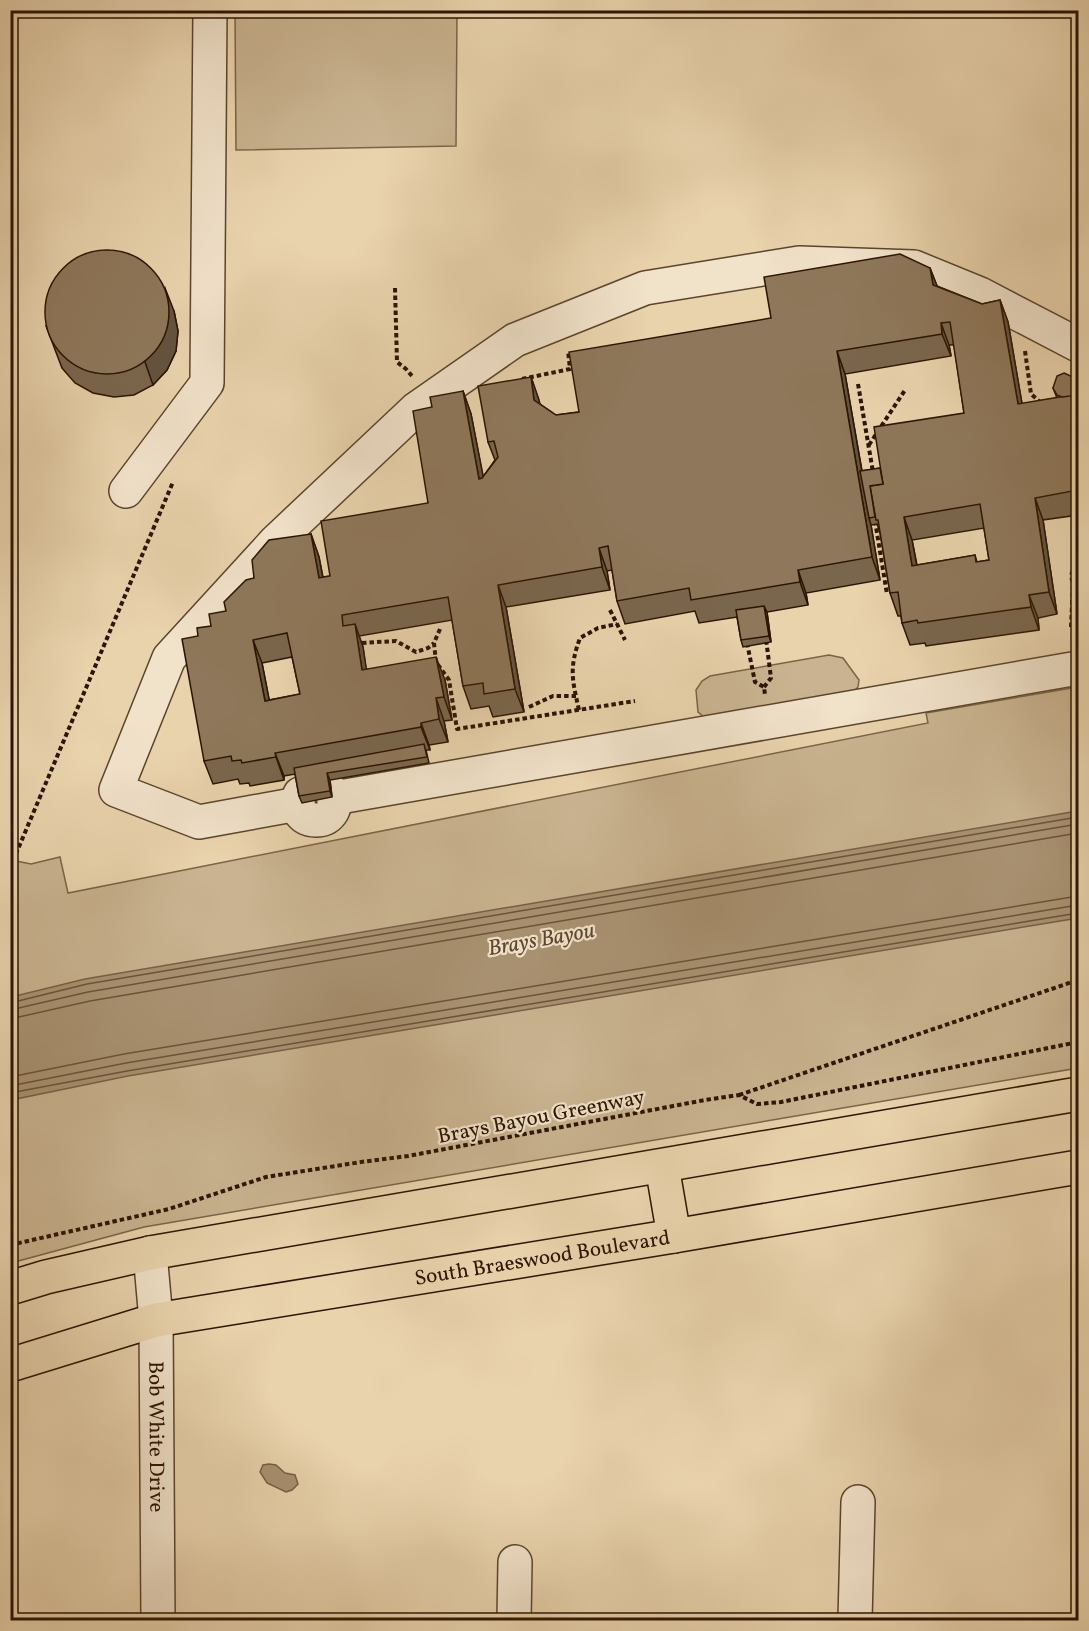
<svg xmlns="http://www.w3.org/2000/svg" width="1089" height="1631" viewBox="0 0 1089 1631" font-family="Vollkorn,serif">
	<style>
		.green { fill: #c9b390; stroke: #7a6448; stroke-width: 1.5 }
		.water { fill: #a99272; stroke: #776044; stroke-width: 1.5 }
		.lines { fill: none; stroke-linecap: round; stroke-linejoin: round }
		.shore { stroke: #6a5339; stroke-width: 1.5 }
		.minor-casing { stroke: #5b442b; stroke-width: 36 }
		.major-casing { stroke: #2c1400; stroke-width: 36 }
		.path { stroke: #2c1400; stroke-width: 4; stroke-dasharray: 4.5 3; stroke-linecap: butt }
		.minor { stroke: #f1e2ca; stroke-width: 33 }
		.major { stroke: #e9d3ad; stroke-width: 33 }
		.wall { fill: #7a664d; stroke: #2c1400; stroke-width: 1.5; fill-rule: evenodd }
		.shaded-wall { fill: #63533f; stroke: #2c1400; stroke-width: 1.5 }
		.building { fill: #8e775a; stroke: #2c1400; stroke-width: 1.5; fill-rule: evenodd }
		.labels { text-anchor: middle; stroke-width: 4.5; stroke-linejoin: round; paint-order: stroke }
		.street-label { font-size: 21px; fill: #2c1400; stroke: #f1e2ca }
		.water-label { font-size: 22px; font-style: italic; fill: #5e462e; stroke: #f1e2ca }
	</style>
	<rect width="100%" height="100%" fill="#e9d3ad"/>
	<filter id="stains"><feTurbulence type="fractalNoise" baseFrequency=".00333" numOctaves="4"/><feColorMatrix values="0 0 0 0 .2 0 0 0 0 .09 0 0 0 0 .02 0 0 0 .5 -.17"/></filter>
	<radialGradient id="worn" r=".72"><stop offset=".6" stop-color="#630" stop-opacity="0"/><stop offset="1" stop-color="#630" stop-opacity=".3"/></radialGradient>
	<!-- green -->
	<g class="green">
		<path d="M235,11H457L456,146L236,150Z"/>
		<path d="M829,655L843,658L859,680L858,687L852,693L704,717L698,712L696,690L702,681L710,676Z"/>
		<path d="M1078,687V1068L144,1227L11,1263V860L31,864L60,857L68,893L928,723L926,713Z"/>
	</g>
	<!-- water -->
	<g class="water">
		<path d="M1078,811V918L128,1076L11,1100V997L85,979Z"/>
		<path d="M269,1464L276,1465L285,1473L295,1475L298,1484L292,1490L286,1492L267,1483L260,1472L263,1465Z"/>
	</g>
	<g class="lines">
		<!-- shore -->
		<g class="shore">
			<path d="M10,1003L87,984L1078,817"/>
			<path d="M10,1010L88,992L1078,824"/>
			<path d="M10,1019L90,1001L1078,833"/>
			<path d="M10,1077L124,1054L1078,896"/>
			<path d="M10,1086L126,1063L1078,905"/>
			<path d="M10,1093L127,1071L1078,913"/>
		</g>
		<defs>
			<g id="minor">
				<path d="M126,491L207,383L210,10"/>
				<path d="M300,794C285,827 346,831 332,792"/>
				<path d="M334,798L1078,668"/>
				<path d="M298,804L199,822L116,790L169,658L276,541L416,409L515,340L645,288L799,263L914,267L980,294L1078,345"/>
				<path id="s1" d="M150,1253L156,1320L158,1620"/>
				<path d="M514,1620L515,1562"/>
				<path d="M855,1620L858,1502"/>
			</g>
			<g id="major">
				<path d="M662,1166L674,1236"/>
				<path d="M10,1288L46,1277L150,1253L1078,1094"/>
				<path id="s2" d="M10,1365L156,1320L674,1236L1078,1167"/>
			</g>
		</defs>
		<!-- minor casing -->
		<use href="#minor" class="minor-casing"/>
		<!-- major casing -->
		<use href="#major" class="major-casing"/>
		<!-- path -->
		<g class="path">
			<path d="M395,288L397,362L406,369L412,376"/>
			<path d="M1025,351L1031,394L1041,403L1040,405"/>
			<path d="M522,379L570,369L568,351"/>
			<path d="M858,384L873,472"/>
			<path d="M869,445L905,390"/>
			<path d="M875,521L887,594"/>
			<path d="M610,610L625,640"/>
			<path d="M1071,627L1073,584L1071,576L1078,553"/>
			<path d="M440,629L434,643L436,662L449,680L457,729L635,701"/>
			<path d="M362,643L396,641L416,652L428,648L434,643"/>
			<path d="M747,643L755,682L764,687L765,695"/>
			<path d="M764,687L771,678L766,639"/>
			<path d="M529,707L553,696H576"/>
			<path d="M579,710C572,679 569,668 580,638L598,628L617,624"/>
			<path d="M10,868L173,482"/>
			<path d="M739,1095L1078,980"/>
			<path d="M10,1245L169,1209L266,1177L361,1162L408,1156L705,1100L739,1095L757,1104L781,1102L1078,1042"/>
		</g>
		<!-- minor -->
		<use href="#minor" class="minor"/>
		<!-- major -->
		<use href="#major" class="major"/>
	</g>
	<!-- wall -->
	<g class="wall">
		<path d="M930,268L937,286L982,304L1000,300L1008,322L1022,404L1057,398L1053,388H1078V515L1043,520L1057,614L1038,618L1039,630L926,646L925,643L910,645L902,623L901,616H898L890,593L880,533L877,524L871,525L880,580L806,593L808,605L767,612L771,642L743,647L741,640L737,617L699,623L695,611L625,624L617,601L612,570L607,571L610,590L506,607L524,712L493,717L489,706L471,709L463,686L452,620L359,636L363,647L366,669L445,680L452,720L444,721L448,742L429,745L430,750H426L429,763L330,780L332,797L302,803L299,796L295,774L284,776V780L250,786L249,783L240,784L238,779L213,784L204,761L198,636L211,626L226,611L254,578L311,534L319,557L323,577L330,576L428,503L432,407L463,391L471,414L483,477L495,460L488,442L531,377L540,404L556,415L579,412L771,318ZM949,345H954L964,413L880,468L862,471L845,374L951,356ZM984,528L989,560L977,562L975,555L917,565L912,540ZM292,657L300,694L269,700L262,663Z"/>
		<path d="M174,311L178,331L176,351L167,370L153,385L134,395L114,397L93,393L75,383L62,368L46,326Z"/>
	</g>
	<!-- shaded-wall -->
	<g class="shaded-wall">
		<path d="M930,268L939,291L933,285Z"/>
		<path d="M165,288L174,311L178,331L176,351L167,370L153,385L145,362Z"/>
		<path d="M1000,300L1008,322L1026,427L1018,404Z"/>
		<path d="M941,323L949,345L951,356L942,334Z"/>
		<path d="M837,351L845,374L870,518H869L871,525L880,580L872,557Z"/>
		<path d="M531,377L539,400L543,423L534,400Z"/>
		<path d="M1078,385V396L1077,399L1075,393Z"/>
		<path d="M463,391L471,414L488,501L479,479Z"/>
		<path d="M1035,498L1043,520L1057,614L1049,592Z"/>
		<path d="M904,517L912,540L921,588L912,566Z"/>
		<path d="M311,534L319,557L327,601L319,578Z"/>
		<path d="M599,548L607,571L610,590L602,567Z"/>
		<path d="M798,570L806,593L808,605L800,582Z"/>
		<path d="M498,585L506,607L524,712L515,689Z"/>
		<path d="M1029,595L1038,618L1039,630L1031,607Z"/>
		<path d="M764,606L767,612L771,642L769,636Z"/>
		<path d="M355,624L363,647L370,693L362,670Z"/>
		<path d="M253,640L262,663L274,724L265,701Z"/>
		<path d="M436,657L445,680L452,720L444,697Z"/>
		<path d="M436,698L444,721L448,742L439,719Z"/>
		<path d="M421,723L429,745L430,750L421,727Z"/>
		<path d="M275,753L284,776V780L276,757Z"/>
		<path d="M327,773L330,780L332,797L330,791Z"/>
	</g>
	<!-- building -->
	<g class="building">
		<circle cx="107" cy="312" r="62"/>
		<path d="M900,254L930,268L933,285L982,304L1000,300L1018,404L1078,394V490L1035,498L1049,592L1029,595L1031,607L918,623L917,620L902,623L898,592L890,593L878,520H876L870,486L883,484L874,427L964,413L950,322L941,323L942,334L837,351L872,557L798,570L800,582L691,600L689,588L617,601L608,546L599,548L602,567L498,585L515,689L484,694L483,683L463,686L448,597L342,615L343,626L355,624L362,670L436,657L444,697L436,698L439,719L421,723V727L275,753L276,757L242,763L241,760L232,761L231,756L204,761L182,639L198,636L197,628L211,626L209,614L226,611L224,602L246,580L254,578L252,560L269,540L311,534L319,578L330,576L321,521L428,503L413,411L432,407L430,397L463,391L479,479L482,478L498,457L494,441L488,442L478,386L531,377L534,400L556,415L579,412L569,352L771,318L764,277ZM980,504L989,560L976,562L975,555L912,566L904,517ZM287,633L300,694L265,701L253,640Z"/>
		<path d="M1064,373L1075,378L1078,385L1075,393L1070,396L1062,397L1057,395L1053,388L1057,376Z"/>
		<path d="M880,468L883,484L870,486L875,517L869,518L860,471Z"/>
		<path d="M764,606L769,636L741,640L736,610Z"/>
		<path d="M424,744L427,757L327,773L330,791L299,796L294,768Z"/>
	</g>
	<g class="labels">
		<!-- street labels -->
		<g class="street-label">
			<text transform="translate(541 1116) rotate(-11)" y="7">Brays Bayou Greenway</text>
			<text dy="7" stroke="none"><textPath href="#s2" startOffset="544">South Braeswood Boulevard</textPath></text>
			<text dy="7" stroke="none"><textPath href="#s1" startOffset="184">Bob White Drive</textPath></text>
		</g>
		<!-- water labels -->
		<g class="water-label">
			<text transform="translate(541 938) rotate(-10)" y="8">Brays Bayou</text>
		</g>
	</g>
	<!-- margin -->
	<rect width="1089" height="1631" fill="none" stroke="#e9d3ad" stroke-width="36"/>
	<rect x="12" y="12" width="1065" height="1607" fill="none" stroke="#2c1400" stroke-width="3"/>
	<rect x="18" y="18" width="1053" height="1595" fill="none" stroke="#2c1400" stroke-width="1.5"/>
	<rect width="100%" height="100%" filter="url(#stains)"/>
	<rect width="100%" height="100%" fill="url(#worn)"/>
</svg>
